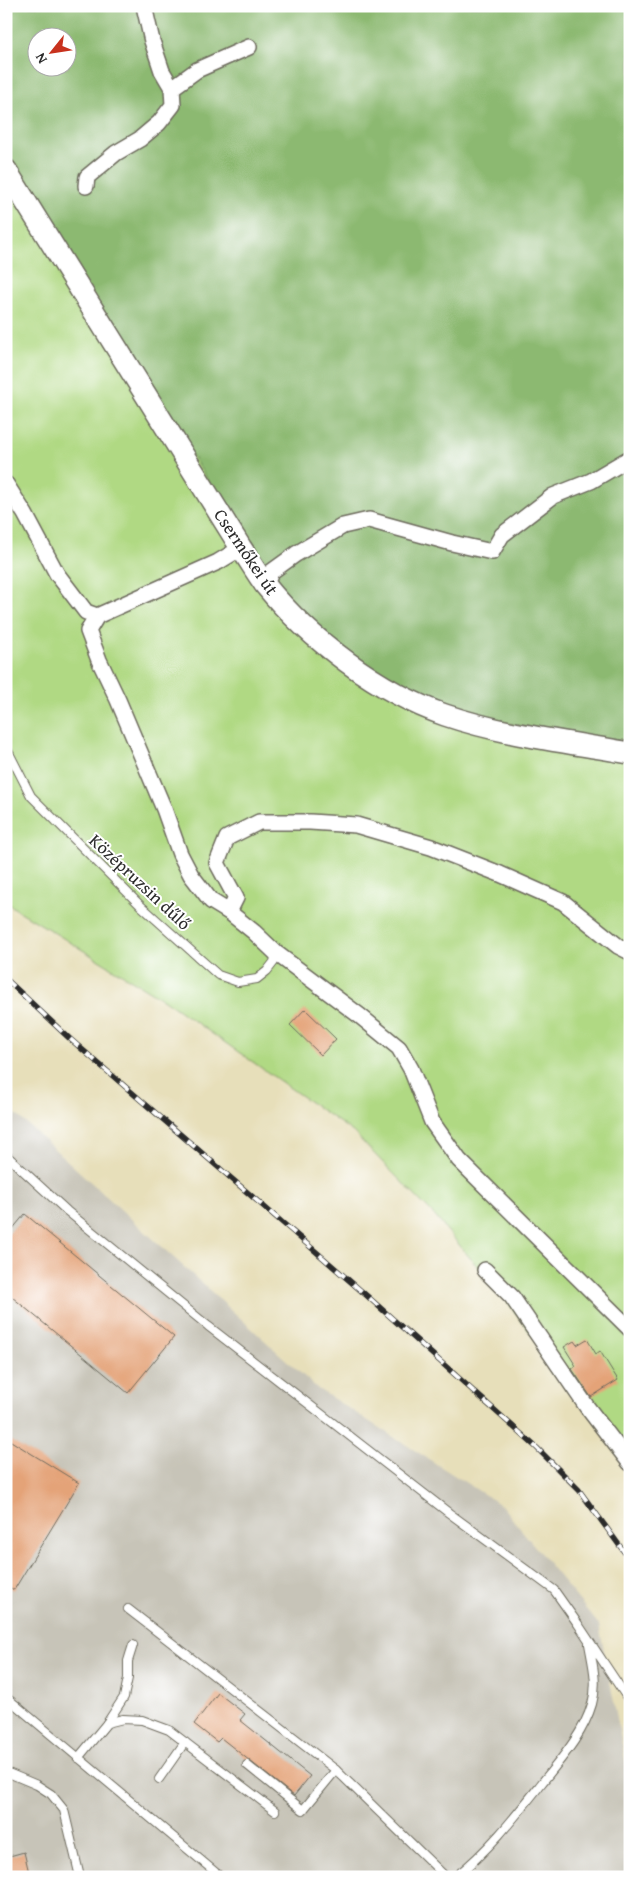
<svg xmlns="http://www.w3.org/2000/svg" width="636" height="1883" viewBox="0 0 636 1883" font-family="'Gentium Book Plus',serif">
	<style>
		.industrial { fill: #c7c4b8 }
		.green { fill: #b0d983; stroke: #6e8257 }
		.forest { fill: #8cb971; stroke: #5c724e; fill-rule: evenodd }
		.building { fill: #e4a378 }
		.lines { fill: none; stroke-linecap: round; stroke-linejoin: round }
		.lane-casing { stroke: #6d6a5d; stroke-width: 10 }
		.street-casing { stroke: #6d6a5d; stroke-width: 18 }
		.secondary-casing { stroke: #6d6a5d; stroke-width: 24 }
		.lane { stroke: #fff; stroke-width: 8 }
		.street { stroke: #fff; stroke-width: 15 }
		.secondary { stroke: #fff; stroke-width: 21 }
		.rail-casing { stroke: #2b2b2b; stroke-width: 5.5 }
		.rail { stroke: #fff; stroke-width: 4; stroke-dasharray: 11; stroke-linecap: butt }
		.labels { text-anchor: middle; stroke-width: 4; stroke-linejoin: round; paint-order: stroke }
		.street-label { font-size: 18px; fill: #2b2b2b; stroke: #fff }
	</style>
	<rect width="100%" height="100%" fill="#fff"/>
	<filter id="ink" filterUnits="userSpaceOnUse"><feTurbulence type="fractalNoise" baseFrequency=".02" numOctaves="2"/><feDisplacementMap in="SourceGraphic" scale="10" xChannelSelector="R" yChannelSelector="G"/><feConvolveMatrix kernelMatrix="1 2 1 2 8 2 1 2 1" color-interpolation-filters="sRGB"/></filter>
	<filter id="wash" filterUnits="userSpaceOnUse"><feTurbulence type="fractalNoise" baseFrequency=".0096" numOctaves="4" result="noise"/><feDisplacementMap in="SourceGraphic" scale="20" xChannelSelector="R" yChannelSelector="G"/><feGaussianBlur stdDeviation="1.12" result="paint"/><feColorMatrix in="noise" values="0 0 0 0 0 0 0 0 0 0 0 0 0 0 0 0 0 1.4 0 .05"/><feComposite in="paint" operator="in"/></filter>
	<g filter="url(#wash)">
		<rect width="100%" height="100%" fill="#e7dfba"/>
		<!-- industrial -->
		<path class="industrial" d="M6,1105L318,1389L501,1505L599,1625L630,1785L628,1829L630,1828V1877H6Z"/>
		<!-- green -->
		<path class="green" d="M6,170L630,751V1469L509,1304L434,1215L353,1132L164,1000L6,903Z"/>
		<!-- forest -->
		<path class="forest" d="M6,6H630V751L412,701L302,625L6,170ZM38,38H68V68H38Z"/>
		<g id="blocks">
			<!-- building -->
			<g class="building">
				<path d="M305,1009L336,1039L321,1055L290,1025Z"/>
				<path d="M25,1214L174,1337L128,1393L6,1292V1237Z"/>
				<path d="M587,1339L596,1354L600,1351L618,1380L591,1397L572,1369L576,1366L564,1347L574,1341L577,1345Z"/>
				<path d="M6,1438L79,1483L14,1590L6,1585Z"/>
				<path d="M218,1693L245,1714L240,1720L310,1776L294,1796L221,1738L217,1742L194,1724Z"/>
				<path d="M24,1852L30,1877H6V1857Z"/>
			</g>
		</g>
	</g>
	<g filter="url(#ink)">
		<use href="#blocks" fill-opacity="0" stroke="#6d6a5d" stroke-width="1"/>
		<g class="lines">
			<defs>
				<g id="lane">
					<path d="M6,747L31,796L140,905L218,975L238,982L257,979L267,971L274,962L276,953"/>
					<path d="M6,1155L67,1211L208,1326L449,1513L554,1590L578,1624L630,1702"/>
					<path d="M128,1609L336,1770L446,1877"/>
					<path d="M6,1697L221,1877"/>
					<path d="M107,1723L124,1697L128,1678V1661L133,1645"/>
					<path d="M78,1758L107,1723L123,1719L142,1720L169,1730L275,1811"/>
					<path d="M247,1765L303,1810L336,1770"/>
					<path d="M6,1772L37,1785L51,1794L64,1810L80,1877"/>
					<path d="M159,1779L185,1742"/>
					<path d="M455,1877C489,1850 514,1818 541,1784C560,1760 583,1735 592,1704C598,1683 593,1666 589,1644"/>
				</g>
				<g id="street">
					<path d="M172,88L197,70L249,47"/>
					<path d="M86,186L87,177L116,153L140,139L159,123L173,105L172,88L162,71L152,41L144,6"/>
					<path d="M6,484L25,514L57,574L86,612L97,616"/>
					<path d="M241,548L218,562L97,616L88,631L99,660L118,700L164,809L180,854L191,875L211,901L229,912L254,932L276,953L360,1016L399,1048L411,1069L432,1122L459,1160L630,1329"/>
					<path d="M266,585L271,572L296,554L343,526L369,520L452,543L492,552L502,535L553,496L591,481L630,458"/>
					<path d="M229,912L236,898L217,863L227,838L259,822H310L356,825L431,847L500,874L563,902L618,946L630,952"/>
					<path d="M485,1270L512,1297L587,1407L630,1463"/>
				</g>
				<path id="secondary" d="M6,170L241,548C249,560 257,574 266,586C309,639 380,693 445,715C504,735 568,742 630,753"/>
			</defs>
			<!-- lane casing -->
			<use href="#lane" class="lane-casing"/>
			<!-- street casing -->
			<use href="#street" class="street-casing"/>
			<!-- secondary casing -->
			<use href="#secondary" class="secondary-casing"/>
			<!-- lane -->
			<use href="#lane" class="lane"/>
			<!-- street -->
			<use href="#street" class="street"/>
			<!-- secondary -->
			<use href="#secondary" class="secondary"/>
			<defs>
				<path id="rail" d="M6,979L69,1038L366,1295L537,1448L579,1490L630,1560"/>
			</defs>
			<!-- rail casing -->
			<use href="#rail" class="rail-casing"/>
			<!-- rail -->
			<use href="#rail" class="rail"/>
		</g>
	</g>
	<g class="labels">
		<!-- street labels -->
		<g class="street-label">
			<text transform="translate(246 552) rotate(56)" y="6">Csermőkei út</text>
			<text transform="translate(140 882) rotate(43)" y="6">Középruzsin dűlő</text>
		</g>
	</g>
	<!-- margin -->
	<rect width="636" height="1883" fill="none" stroke="#fff" stroke-width="25"/>
	<!-- north arrow -->
	<g transform="translate(52 52) rotate(240)"><circle r="24" fill="#ffffff" stroke="#aaaaaa"/>
	<path d="M0-4L9 19L0 12L-9 19Z" fill="#c8321e"/>
	<text y="-8" font-size="14" font-weight="bold" text-anchor="middle" fill="#2b2b2b">N</text>
	</g>
</svg>
